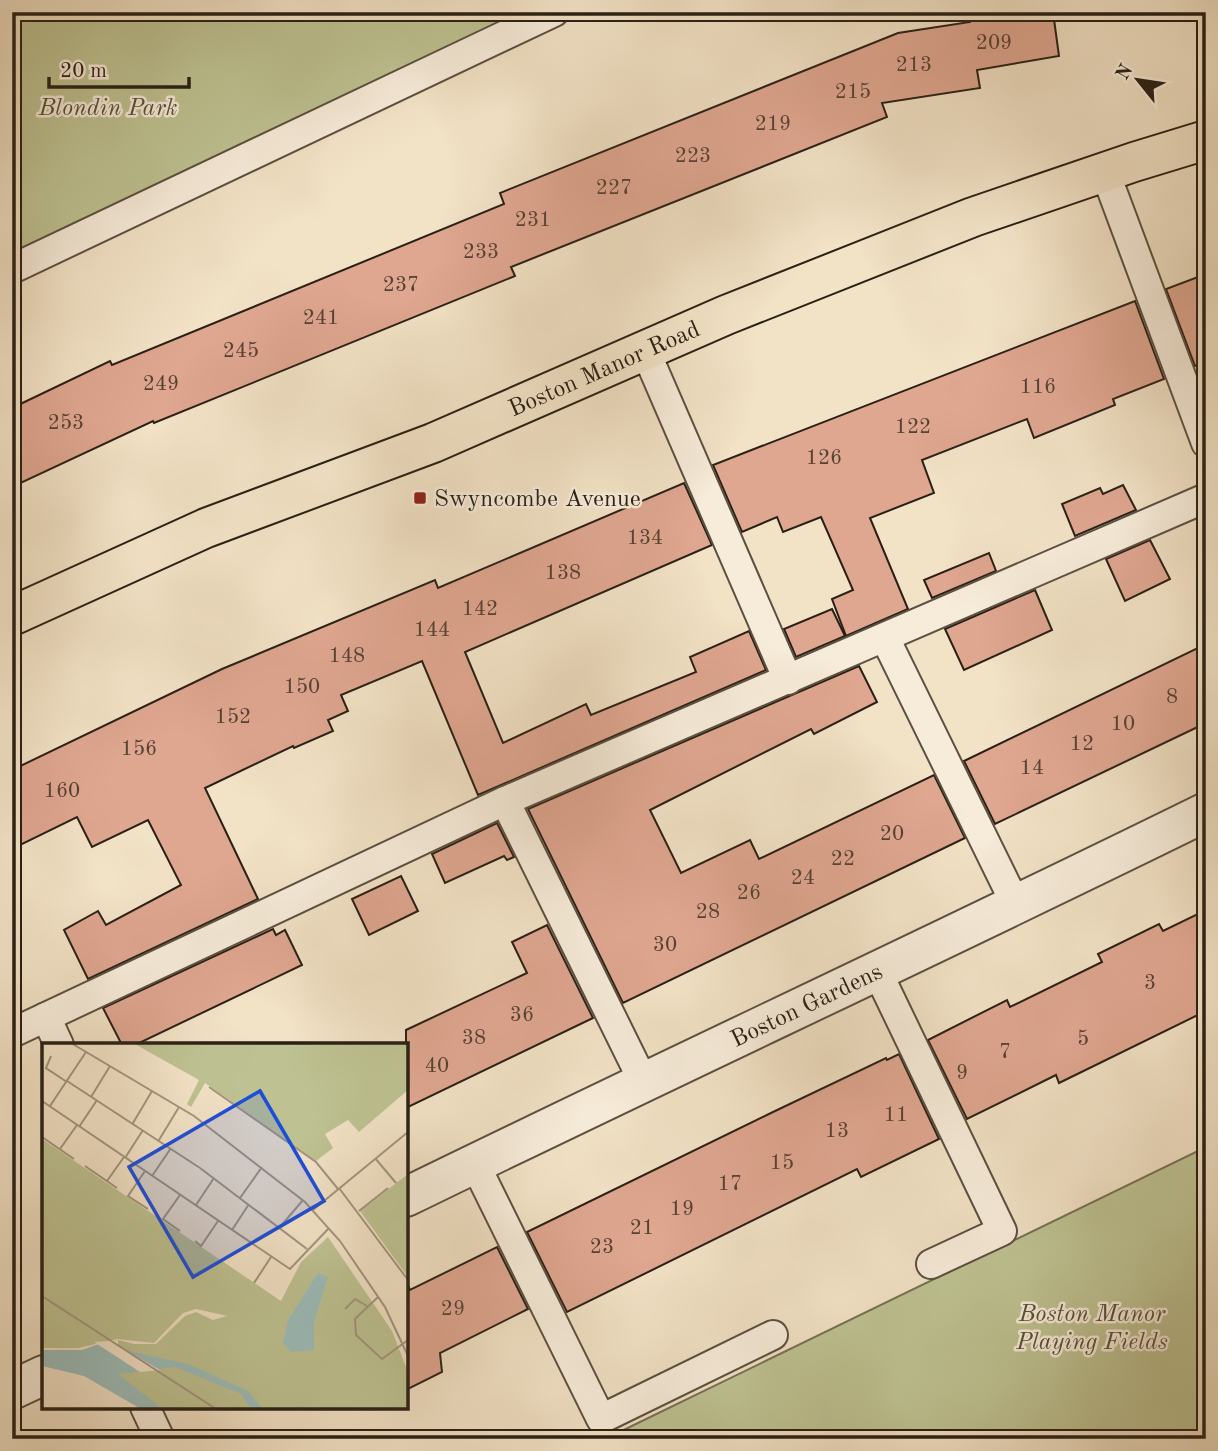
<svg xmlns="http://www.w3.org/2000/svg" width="1218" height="1451" viewBox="0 0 1218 1451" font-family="'Old Standard TT',serif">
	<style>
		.green { fill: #bec292; stroke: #747154; stroke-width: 2 }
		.building { fill: #dfa690; stroke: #292015; stroke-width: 2 }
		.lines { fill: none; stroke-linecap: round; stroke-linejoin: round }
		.service-casing { stroke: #5b5041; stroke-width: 32 }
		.minor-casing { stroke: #5b5041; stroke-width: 42 }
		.primary-casing { stroke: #292015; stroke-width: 42 }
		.service { stroke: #f7ecda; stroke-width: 28 }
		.minor { stroke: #f7ecda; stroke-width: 38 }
		.primary { stroke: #f2e2c6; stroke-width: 38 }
		.poi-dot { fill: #8f2418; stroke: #f7ecda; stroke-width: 2.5 }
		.labels { text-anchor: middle; stroke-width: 5; stroke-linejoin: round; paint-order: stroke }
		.number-label { font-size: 21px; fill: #564234 }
		.park-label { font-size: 24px; font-style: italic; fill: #56513a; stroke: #f7ecda }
		.street-label { font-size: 24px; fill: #292015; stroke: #f7ecda }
		.poi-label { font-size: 24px; fill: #292015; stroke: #f7ecda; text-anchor: start }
		.inset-road { fill: none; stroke: #a2947f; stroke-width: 2 }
		.view { fill: #1d4ed8; fill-opacity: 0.15; stroke: #1d4ed8; stroke-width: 3.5 }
		.inset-edge { fill: none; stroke: #292015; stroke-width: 3.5 }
	</style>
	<rect width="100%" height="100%" fill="#f2e2c6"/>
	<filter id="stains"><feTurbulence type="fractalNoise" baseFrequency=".00286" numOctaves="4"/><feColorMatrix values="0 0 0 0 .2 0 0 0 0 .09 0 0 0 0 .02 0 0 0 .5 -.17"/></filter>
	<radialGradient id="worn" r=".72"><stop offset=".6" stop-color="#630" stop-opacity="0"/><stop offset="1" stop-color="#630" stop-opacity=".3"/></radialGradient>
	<!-- green -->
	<g class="green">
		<path d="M12,12H540L12,253Z"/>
		<path d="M1206,1147V1439H605Z"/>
	</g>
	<!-- building -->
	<g class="building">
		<path d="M969,12H1053L1059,56L977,70L980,88L882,103L887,117L511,267L515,276L154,423L153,421L12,487V408L110,361L112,365L504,204L500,193L898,33L970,22Z"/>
		<path d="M1206,274V362L1195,366L1166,289Z"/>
		<path d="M1135,301L1164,379L1113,399L1115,405L1034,438L1027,419L922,460L934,493L870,518L908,609L846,636L832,599L853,590L821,517L783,532L777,517L742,532L713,465Z"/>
		<path d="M684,483L712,545L465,652L503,743L586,704L591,715L696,672L690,657L749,631L766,670L478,795L422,661L341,695L348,711L328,720L333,731L294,748L293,746L205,788L258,899L88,979L64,930L98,911L106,925L181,885L148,820L92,847L77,817L12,849V770L222,669L435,580L438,588Z"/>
		<path d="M1123,485L1136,510L1075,536L1062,504L1100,488L1103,494Z"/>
		<path d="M1150,540L1170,579L1125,601L1106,559Z"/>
		<path d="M989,553L996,571L932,598L924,580Z"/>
		<path d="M1035,590L1052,630L964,670L945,629Z"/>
		<path d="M832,609L845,636L796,657L784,629Z"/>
		<path d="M1206,644V723L995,824L964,761Z"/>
		<path d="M859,666L877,702L814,734L811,729L650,810L681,873L750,840L759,859L934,775L965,838L623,1003L528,809Z"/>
		<path d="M497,823L514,857L507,860L504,856L445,883L432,854Z"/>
		<path d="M401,876L418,911L369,935L352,899Z"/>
		<path d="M1206,910V1011L1059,1083L1056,1075L967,1119L928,1040L1007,1000L1010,1007L1102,962L1098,954L1159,924L1163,931Z"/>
		<path d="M547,925L593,1018L406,1108V1030L527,973L512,942Z"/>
		<path d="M273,929L276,935L285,930L302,965L135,1045H122L103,1008Z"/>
		<path d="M899,1054L939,1139L861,1177L857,1169L567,1312L527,1232L773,1112L886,1058L887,1060Z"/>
		<path d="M497,1247L528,1309L440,1353L442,1372L406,1390V1281L410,1290Z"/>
	</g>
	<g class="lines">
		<defs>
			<g id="service">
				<path d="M1105,172L1206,443"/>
				<path d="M12,269L554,12"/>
				<path d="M645,350L788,680"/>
				<path d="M885,638L1016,905"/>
				<path d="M505,801L643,1081"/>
				<path d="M877,971L1002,1231L931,1264"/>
				<path d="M46,1017L59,1045"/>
				<path d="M12,1033L505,801L1206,498"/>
				<path d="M475,1164L601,1419L773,1335"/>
				<path d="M145,1407L160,1439"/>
			</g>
			<g id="minor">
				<path id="s1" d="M406,1197C672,1067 940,943 1206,812"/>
				<path d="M12,1390L44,1375"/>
			</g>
			<g id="primary">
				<path id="s2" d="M12,616L206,528L433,443L726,315L973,217L1134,162L1206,140"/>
			</g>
		</defs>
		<!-- service casing -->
		<use href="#service" class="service-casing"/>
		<!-- minor casing -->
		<use href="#minor" class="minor-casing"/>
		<!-- primary casing -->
		<use href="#primary" class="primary-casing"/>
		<!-- service -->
		<use href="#service" class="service"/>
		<!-- minor -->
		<use href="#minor" class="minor"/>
		<!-- primary -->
		<use href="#primary" class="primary"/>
	</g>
	<!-- markers -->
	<rect class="poi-dot" x="413" y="491" width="14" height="14" rx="3.5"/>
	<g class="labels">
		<!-- number labels -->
		<g class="number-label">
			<text x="994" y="49">209</text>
			<text x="914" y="71">213</text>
			<text x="853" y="98">215</text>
			<text x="773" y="130">219</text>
			<text x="693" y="162">223</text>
			<text x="614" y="194">227</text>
			<text x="533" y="226">231</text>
			<text x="481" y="258">233</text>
			<text x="401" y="291">237</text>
			<text x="321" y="324">241</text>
			<text x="241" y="357">245</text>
			<text x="161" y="390">249</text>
			<text x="1038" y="393">116</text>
			<text x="66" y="429">253</text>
			<text x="913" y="433">122</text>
			<text x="824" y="464">126</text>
			<text x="645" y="544">134</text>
			<text x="563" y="579">138</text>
			<text x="480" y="615">142</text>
			<text x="432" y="636">144</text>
			<text x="347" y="662">148</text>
			<text x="302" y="693">150</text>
			<text x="1172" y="703">8</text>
			<text x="233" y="723">152</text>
			<text x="1123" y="730">10</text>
			<text x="1082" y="750">12</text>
			<text x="139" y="755">156</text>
			<text x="1032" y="774">14</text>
			<text x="62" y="797">160</text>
			<text x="892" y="840">20</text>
			<text x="843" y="865">22</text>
			<text x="803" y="884">24</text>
			<text x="749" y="899">26</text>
			<text x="708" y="918">28</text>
			<text x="665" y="951">30</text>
			<text x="1150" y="989">3</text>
			<text x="522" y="1021">36</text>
			<text x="474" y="1044">38</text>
			<text x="1083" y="1045">5</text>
			<text x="1005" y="1058">7</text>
			<text x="437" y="1072">40</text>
			<text x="962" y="1079">9</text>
			<text x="896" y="1121">11</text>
			<text x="837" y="1137">13</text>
			<text x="782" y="1169">15</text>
			<text x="730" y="1190">17</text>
			<text x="682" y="1215">19</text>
			<text x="642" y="1234">21</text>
			<text x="602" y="1253">23</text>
			<text x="453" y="1315">29</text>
		</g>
		<!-- park labels -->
		<g class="park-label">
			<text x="108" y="115">Blondin Park</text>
			<text x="1092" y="1321">Boston Manor<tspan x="1092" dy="28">Playing Fields</tspan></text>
		</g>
		<!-- street labels -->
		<g class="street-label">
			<text dy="8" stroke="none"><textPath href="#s2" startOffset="642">Boston Manor Road</textPath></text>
			<text dy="8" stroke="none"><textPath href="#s1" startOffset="444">Boston Gardens</textPath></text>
		</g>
		<!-- poi labels -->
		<g class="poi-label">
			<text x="434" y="506">Swyncombe Avenue</text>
		</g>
	</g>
	<!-- overview -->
	<g transform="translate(42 1043)">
		<rect width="366" height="366" fill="#f2e2c6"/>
		<path d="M91,0H366V47L317,89L306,77L283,91L291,105L274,118L163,40L149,64L145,61L157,37ZM0,96L239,258L259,219L286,194L350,288L366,329V366H121L76,333V297L92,301H114L143,273L154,269L171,277L185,273L154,266L141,270L112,300L75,296L36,305H0ZM366,131V234L318,168Z" fill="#bec292"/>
		<path d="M276,230L286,234L272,279V307L249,309L241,300L246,277ZM57,301L149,322L206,348L221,366H209L199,351L133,324L76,331L121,366H99L42,333L0,323V307H40Z" fill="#9cbdbb"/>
		<path d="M68,298L118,327L98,329L52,299Z" fill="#f2e2c6"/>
		<path class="inset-road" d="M29,0L152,73L263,159L298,198L343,264L366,313M9,13L4,25L25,39M25,38L158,125L265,206M167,44L274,119L296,146M49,54L68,23M0,58L248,226L287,185M8,63L44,9M91,80L110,48M37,84L55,57M0,94L32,116M117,97L137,64M18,106L35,82M83,115L101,87M333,115L354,140M43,123L75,145M103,128L86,153L106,166M110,133L129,105M65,138L82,114M297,145L366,237M138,152L121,176L138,188M198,155L220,124M154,162L172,135M271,167L366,89M317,168L346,145M238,184L261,157M190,187L207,161M153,198L159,203L176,178M212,240L229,214M0,253L174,366M336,254L313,276L314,292L340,316L366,297M303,266L313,256L325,263"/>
		<path class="view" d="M218,48L282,158L151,234L87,124Z"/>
		<rect width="366" height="366" class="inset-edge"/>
	</g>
	<!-- margin -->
	<rect width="1218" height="1451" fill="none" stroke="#f2e2c6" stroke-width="42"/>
	<rect x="14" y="14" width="1190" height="1423" fill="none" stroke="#292015" stroke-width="3.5"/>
	<rect x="21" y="21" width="1176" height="1409" fill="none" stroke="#292015" stroke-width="2"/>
	<!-- north arrow -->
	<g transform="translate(1138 80) rotate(300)" stroke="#f7ecda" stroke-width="5" paint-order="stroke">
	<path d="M0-5L12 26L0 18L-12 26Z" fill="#292015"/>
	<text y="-10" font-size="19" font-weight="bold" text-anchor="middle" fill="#292015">N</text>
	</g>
	<!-- scale -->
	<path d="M49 77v10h140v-10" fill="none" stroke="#292015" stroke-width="3.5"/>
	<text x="60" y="77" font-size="21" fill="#292015" stroke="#f7ecda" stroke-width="5" paint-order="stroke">20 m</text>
	<rect width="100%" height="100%" filter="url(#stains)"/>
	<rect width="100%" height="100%" fill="url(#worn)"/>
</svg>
